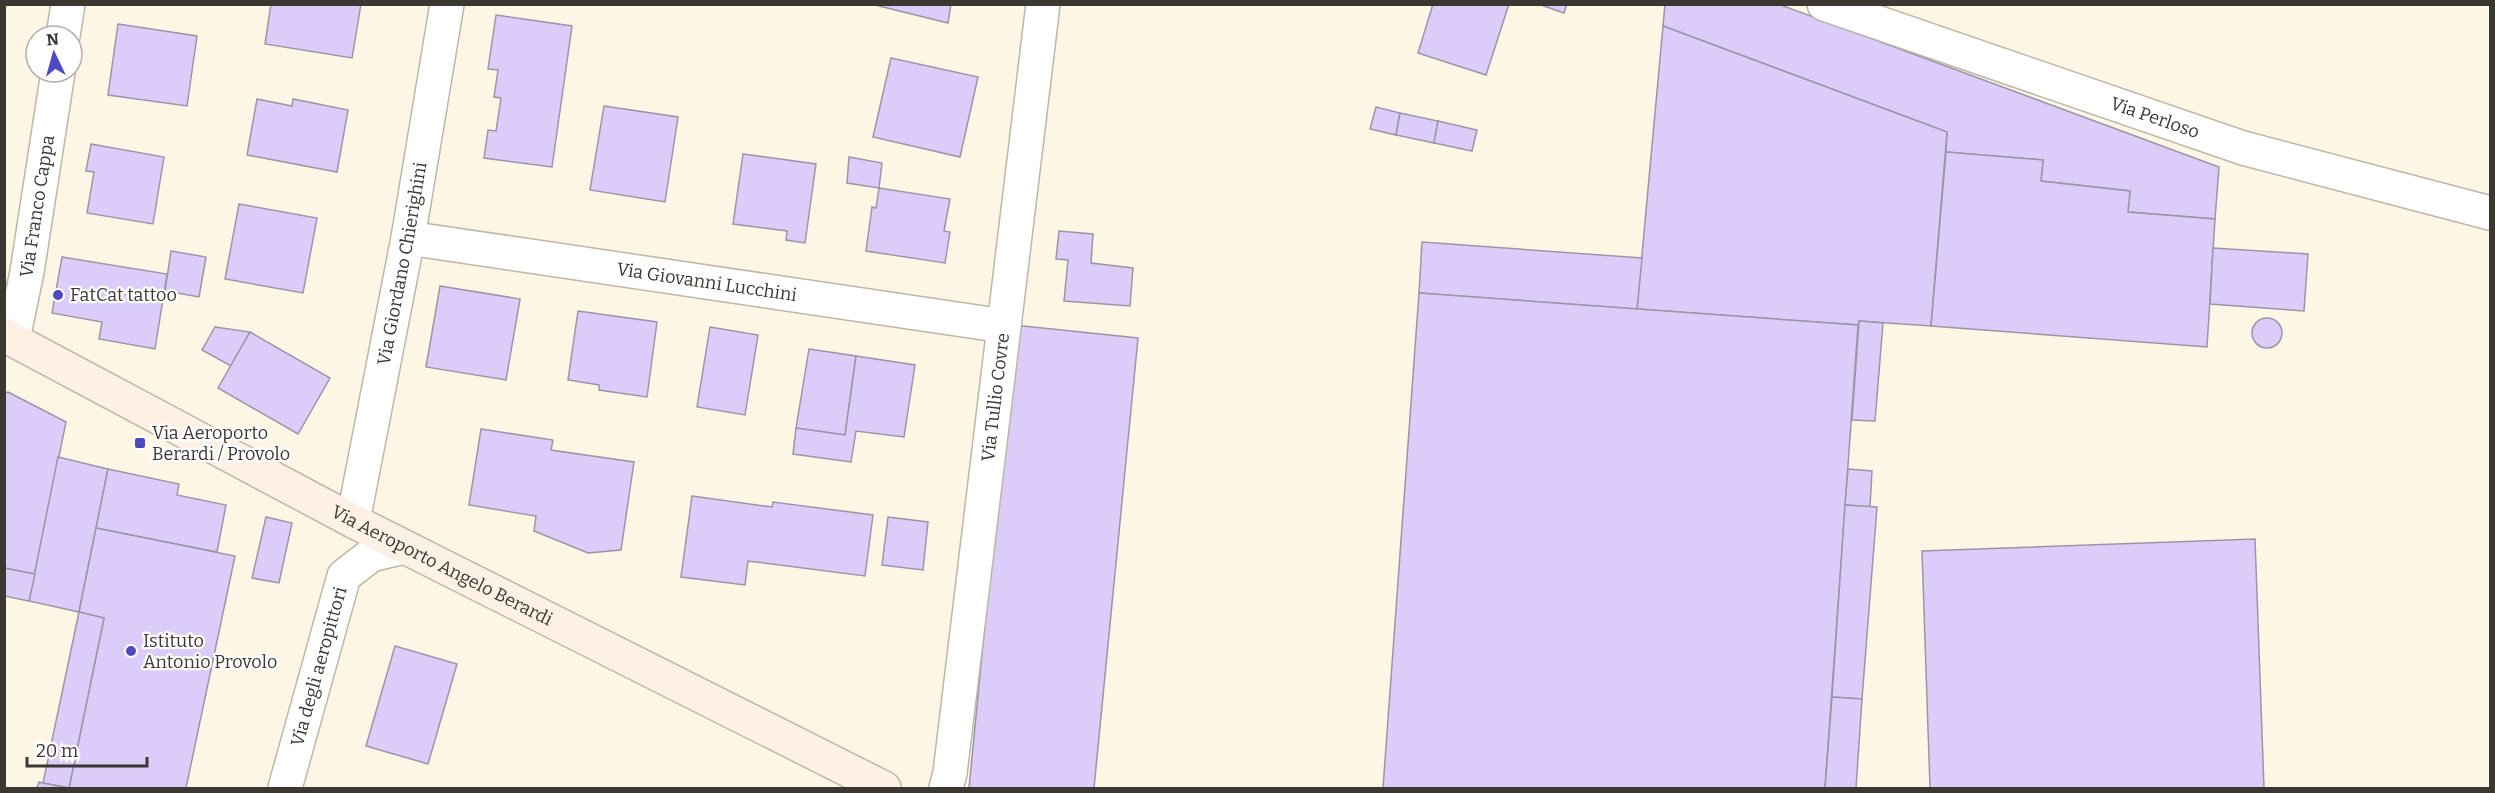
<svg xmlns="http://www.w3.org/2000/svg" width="2495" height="793" viewBox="0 0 2495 793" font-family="Bitter,serif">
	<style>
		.building { fill: #dbccf9; stroke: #9b96a6; stroke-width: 1.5 }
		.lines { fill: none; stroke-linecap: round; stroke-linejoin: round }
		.street-casing { stroke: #beb6a6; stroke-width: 36 }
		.secondary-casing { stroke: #beb6a6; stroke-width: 36 }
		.street { stroke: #fff; stroke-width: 33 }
		.secondary { stroke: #fdf0e5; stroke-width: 33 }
		.poi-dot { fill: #4d49c0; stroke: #fff; stroke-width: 2 }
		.labels { text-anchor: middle; stroke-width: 4.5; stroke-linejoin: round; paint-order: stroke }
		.street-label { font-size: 18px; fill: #3b3831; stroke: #fff }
		.poi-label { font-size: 18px; fill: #3b3831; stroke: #fff; text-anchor: start }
	</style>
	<rect width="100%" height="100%" fill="#fef6e5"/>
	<!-- building -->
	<g class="building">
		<path d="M271,4H361L352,58L265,44Z"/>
		<path d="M871,4H951L948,23Z"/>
		<path d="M1433,4H1509L1486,75L1418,53Z"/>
		<path d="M1538,4H1567L1564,13Z"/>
		<path d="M1665,4H1778L2219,167L2215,219L2128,212L2130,191L2041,181L2043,160L1946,152L1947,132L1663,26Z"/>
		<path d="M496,15L572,26L552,167L484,158L488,130L496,131L501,98L494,97L498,70L488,69Z"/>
		<path d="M118,24L197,36L187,106L108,95Z"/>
		<path d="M1663,26L1947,132L1931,326L1859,321L1858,325L1637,309Z"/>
		<path d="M891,58L978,77L960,157L873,137Z"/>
		<path d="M257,99L292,106L293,99L348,110L337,172L247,155Z"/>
		<path d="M604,106L678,117L665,202L590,190Z"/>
		<path d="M1376,107L1400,113L1396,135L1370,129Z"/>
		<path d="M1400,113L1438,121L1434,143L1396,135Z"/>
		<path d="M1438,121L1477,130L1472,151L1434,143Z"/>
		<path d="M91,144L164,157L153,224L87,213L94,172L86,171Z"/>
		<path d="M1946,152L2043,160L2041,181L2130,191L2128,212L2215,219L2207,347L1931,326Z"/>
		<path d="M743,154L816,164L805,243L786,240L787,231L733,224Z"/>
		<path d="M849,157L882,163L879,188L847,183Z"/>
		<path d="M879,188L950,199L944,231L950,232L945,263L866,251L872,207L876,208Z"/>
		<path d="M239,204L317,218L303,293L225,279Z"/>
		<path d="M1059,231L1093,234L1091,263L1133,268L1130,306L1064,301L1068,260L1056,259Z"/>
		<path d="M1422,242L1642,258L1637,309L1419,293Z"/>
		<path d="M2213,248L2308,254L2304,311L2210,304Z"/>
		<path d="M171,251L206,257L199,297L165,291Z"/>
		<path d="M62,257L167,274L155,349L99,339L102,322L52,313Z"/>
		<path d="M440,286L520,299L506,380L426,367Z"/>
		<path d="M1419,293L1858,325L1825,788H1383Z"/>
		<path d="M578,311L657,322L647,397L599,390V385L568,380Z"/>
		<circle cx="2267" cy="333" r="15"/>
		<path d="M1859,321L1883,323L1875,421L1852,420Z"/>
		<path d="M1014,325L1138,338L1094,788H969Z"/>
		<path d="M215,327L250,332L231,366L202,350Z"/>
		<path d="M710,327L758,335L745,415L697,407Z"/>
		<path d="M250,332L330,378L298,434L218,388Z"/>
		<path d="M809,349L856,356L845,435L796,428Z"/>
		<path d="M856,356L915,365L904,437L856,431L851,462L793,454L796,428L845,435Z"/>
		<path d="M8,392L66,422L35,574L4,568V393Z"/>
		<path d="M481,429L553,440L551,450L634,462L621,550L588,553L534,531L536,516L469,505Z"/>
		<path d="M58,457L108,469L79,612L29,601Z"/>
		<path d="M108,469L179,484L177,495L226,505L217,552L96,528Z"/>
		<path d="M1848,469L1872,471L1870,507L1845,505Z"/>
		<path d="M692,496L772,507L773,502L873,515L865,576L748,561L745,585L681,577Z"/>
		<path d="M1845,505L1877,507L1862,699L1832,697Z"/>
		<path d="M266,517L292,523L279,583L252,578Z"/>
		<path d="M888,517L928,522L923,570L882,565Z"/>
		<path d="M96,528L235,556L186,788H69L104,618L79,612Z"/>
		<path d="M2255,539L2264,788H1930L1922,551Z"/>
		<path d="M4,568L35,574L29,601L4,596Z"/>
		<path d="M79,612L104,618L69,788L43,783Z"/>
		<path d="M395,646L457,664L428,764L366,746Z"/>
		<path d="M1832,697L1862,699L1856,788H1825Z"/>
		<path d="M39,782L43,783L69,788H37Z"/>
	</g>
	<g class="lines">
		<defs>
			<g id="street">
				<path id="s1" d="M1824,4L2243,148L2490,213"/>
				<path d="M63,36L68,4"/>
				<path id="s2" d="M408,238L1004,326"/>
				<path id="s3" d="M13,339L27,272L58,72"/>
				<path id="s4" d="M353,521L408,238L447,4"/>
				<path id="s5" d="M285,788L344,576L371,555L404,547"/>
				<path id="s6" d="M946,788L950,773L1043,4"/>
			</g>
			<g id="secondary">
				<path id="s7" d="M4,335L353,521L884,788"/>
			</g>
		</defs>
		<!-- street casing -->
		<use href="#street" class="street-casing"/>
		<!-- secondary casing -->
		<use href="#secondary" class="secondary-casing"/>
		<!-- street -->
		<use href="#street" class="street"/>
		<!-- secondary -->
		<use href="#secondary" class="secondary"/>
	</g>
	<!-- markers -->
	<g class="poi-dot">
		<circle cx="58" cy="295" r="6"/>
		<rect x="134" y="437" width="12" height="12" rx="3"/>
		<circle cx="131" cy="651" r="6"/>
	</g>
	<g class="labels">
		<!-- street labels -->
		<g class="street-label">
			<text dy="6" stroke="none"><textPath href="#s1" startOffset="350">Via Perloso</textPath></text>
			<text dy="6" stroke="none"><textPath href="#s3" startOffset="135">Via Franco Cappa</textPath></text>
			<text dy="6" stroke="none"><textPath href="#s4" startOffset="262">Via Giordano Chierighini</textPath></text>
			<text dy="6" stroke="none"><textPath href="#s2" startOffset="302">Via Giovanni Lucchini</textPath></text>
			<text dy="6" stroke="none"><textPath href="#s6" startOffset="394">Via Tullio Covre</textPath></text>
			<text dy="6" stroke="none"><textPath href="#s7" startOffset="495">Via Aeroporto Angelo Berardi</textPath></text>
			<text dy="6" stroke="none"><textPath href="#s5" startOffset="126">Via degli aeropittori</textPath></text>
		</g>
		<!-- poi labels -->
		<g class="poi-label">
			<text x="70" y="301">FatCat tattoo</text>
			<text x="152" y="439">Via Aeroporto<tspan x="152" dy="21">Berardi / Provolo</tspan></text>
			<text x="143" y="647">Istituto<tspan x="143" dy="21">Antonio Provolo</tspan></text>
		</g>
	</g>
	<!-- border -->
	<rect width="2495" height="793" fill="none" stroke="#3b3831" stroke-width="12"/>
	<!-- north arrow -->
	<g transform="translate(54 54) rotate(355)"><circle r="28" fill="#ffffff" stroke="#b1afad" stroke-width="1.5"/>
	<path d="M0-4.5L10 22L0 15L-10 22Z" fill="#4d49c0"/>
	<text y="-9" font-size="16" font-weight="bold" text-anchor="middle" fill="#3b3831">N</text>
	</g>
	<!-- scale -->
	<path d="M27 757v9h120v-9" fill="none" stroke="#3b3831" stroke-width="3"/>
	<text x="36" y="757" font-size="18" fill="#3b3831" stroke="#ffffff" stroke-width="4.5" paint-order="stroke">20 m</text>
</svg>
